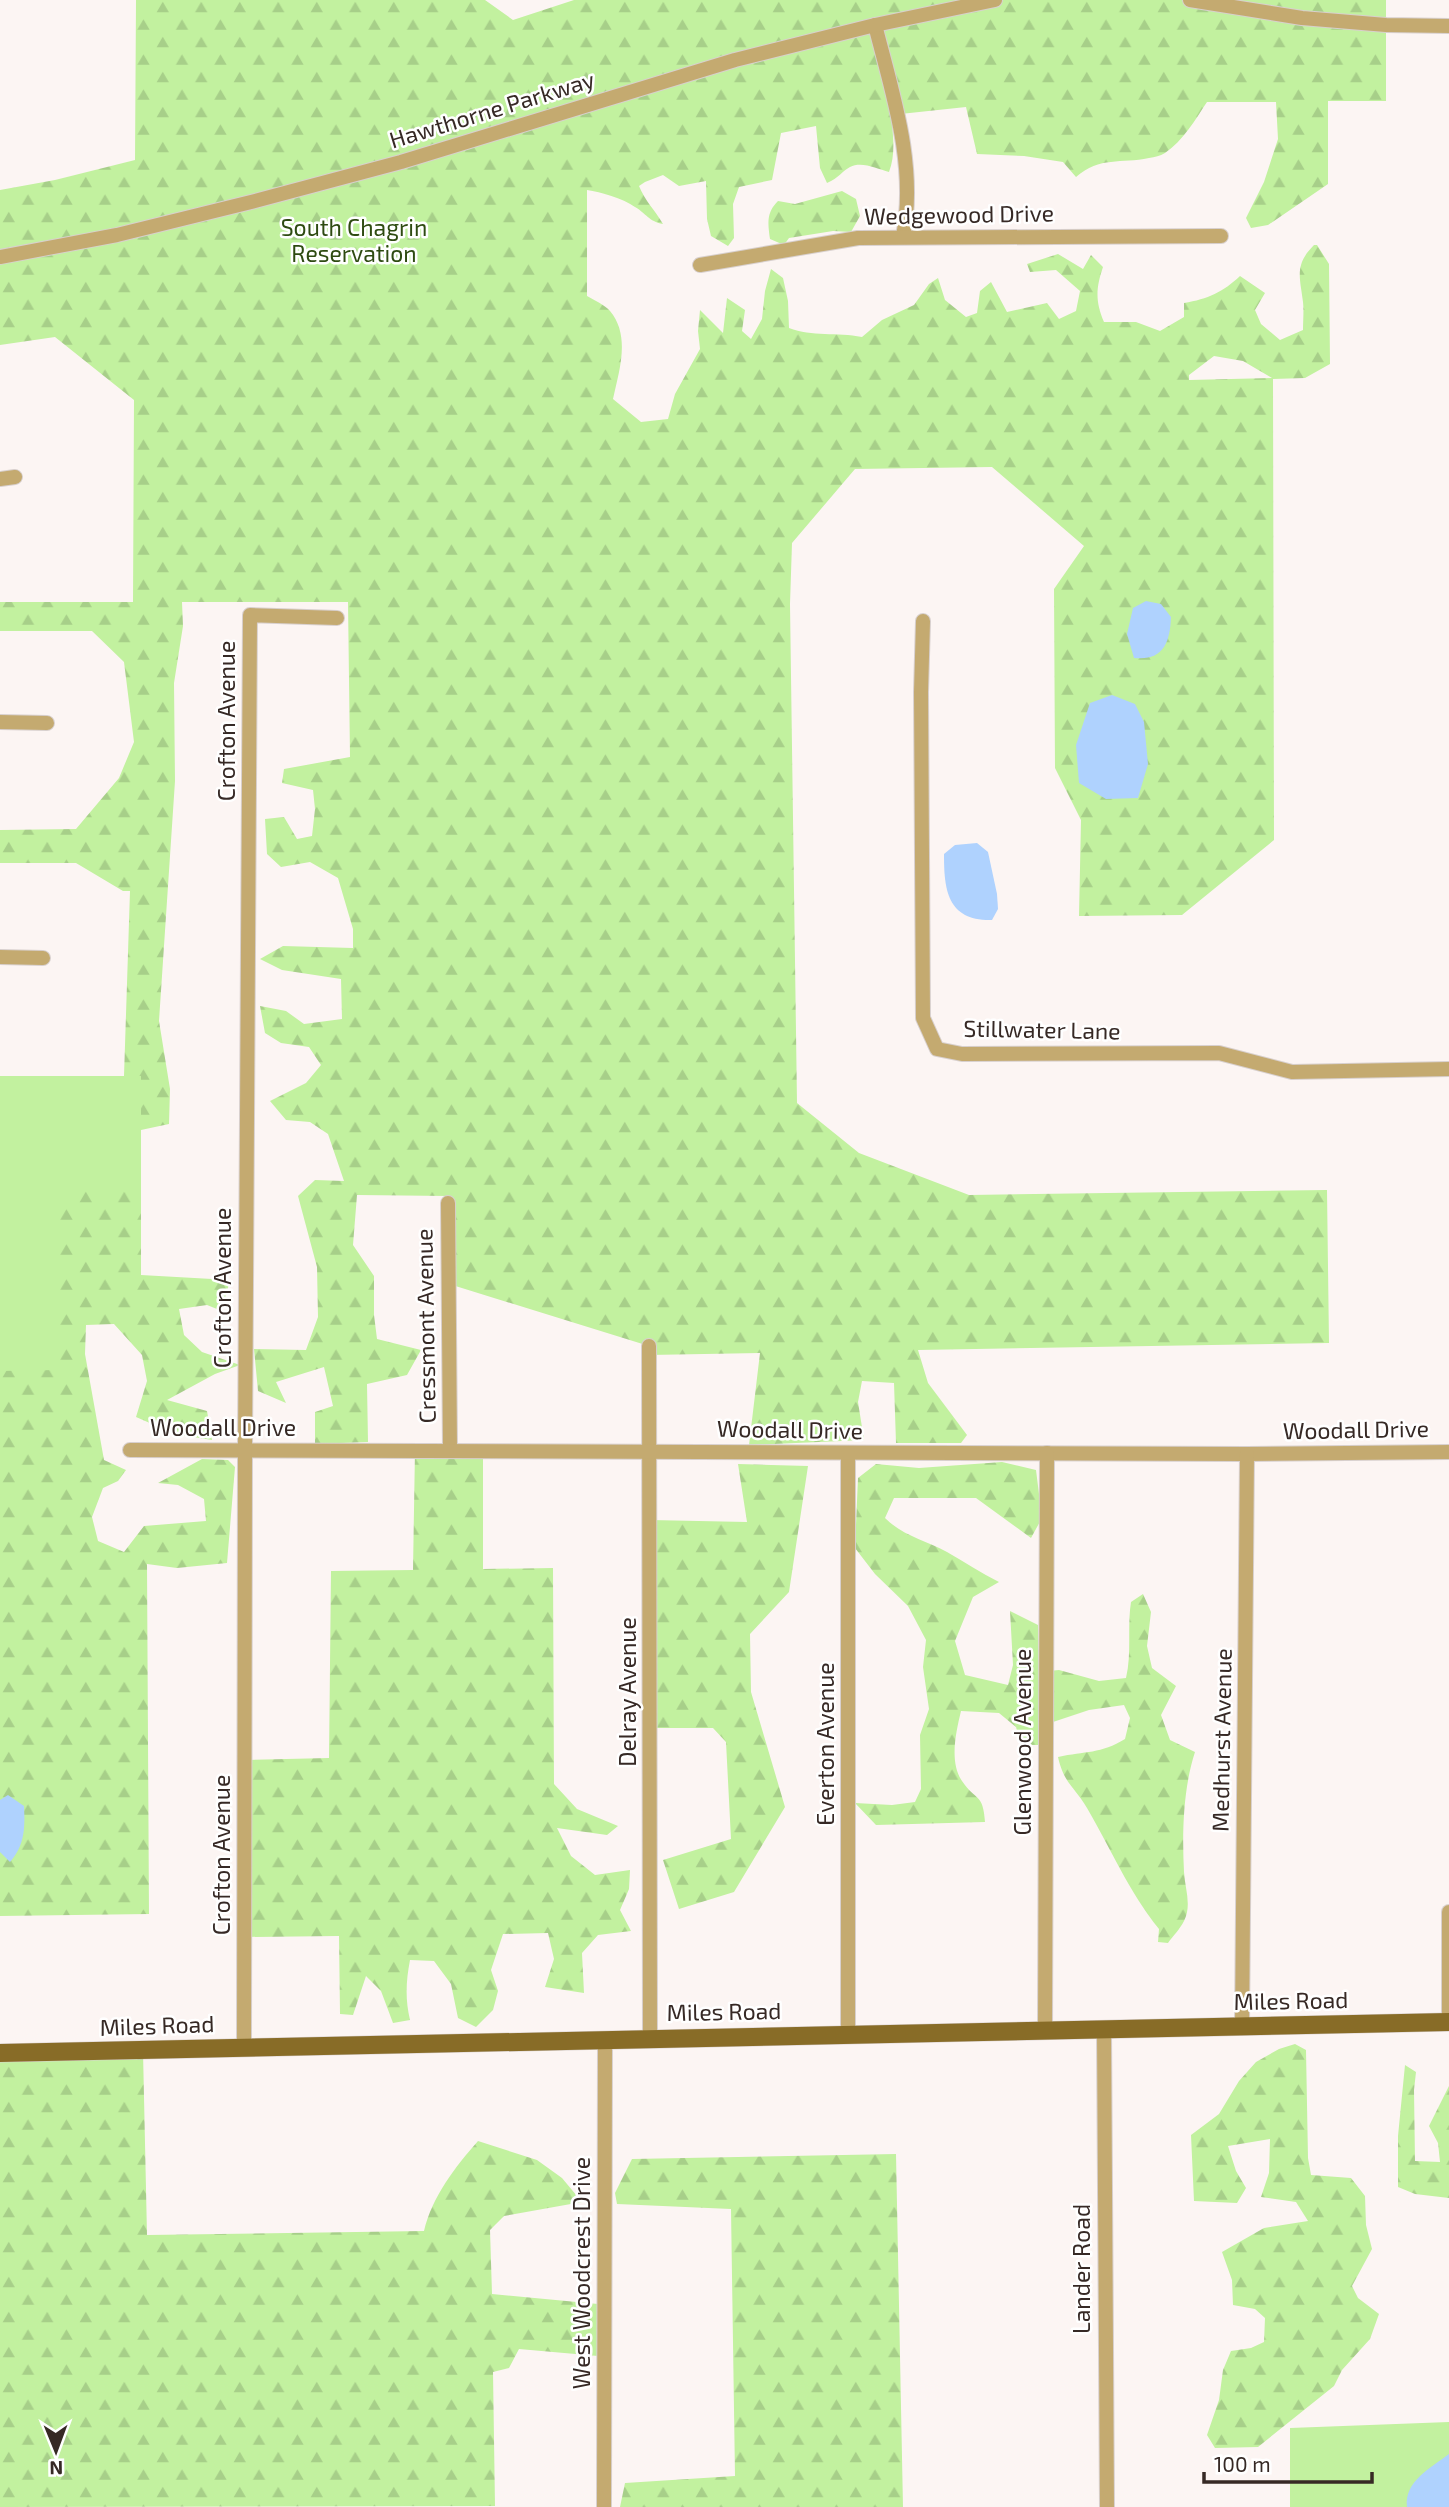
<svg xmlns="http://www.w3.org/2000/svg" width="1449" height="2507" viewBox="0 0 1449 2507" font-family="'Exo 2',sans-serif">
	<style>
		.green { fill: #c2f19f }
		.forest { fill: url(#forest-firs); fill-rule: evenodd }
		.water { fill: #afd2fe }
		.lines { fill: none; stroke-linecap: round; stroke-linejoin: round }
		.minor-casing { stroke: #d8d0ce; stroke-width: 16 }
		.major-casing { stroke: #d8d0ce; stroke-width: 19 }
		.minor { stroke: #c4aa70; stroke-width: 14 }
		.major { stroke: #886c27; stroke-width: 18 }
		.labels { text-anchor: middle; stroke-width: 5; stroke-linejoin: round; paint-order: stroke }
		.street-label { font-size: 23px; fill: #362925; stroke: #fff }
		.park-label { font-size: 23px; fill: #2e4b11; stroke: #fff }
	</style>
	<defs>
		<pattern id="forest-firs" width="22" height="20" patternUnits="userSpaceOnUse" patternTransform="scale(1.75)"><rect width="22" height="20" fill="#c2f19f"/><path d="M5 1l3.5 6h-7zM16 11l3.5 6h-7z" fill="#a7cf89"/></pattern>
	</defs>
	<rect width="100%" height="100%" fill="#fcf5f3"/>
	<!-- green -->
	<g class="green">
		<path d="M0,1076H141V1187H58V1371H0Z"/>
		<path d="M1449,2422V2507H1290V2428Z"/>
	</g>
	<!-- forest -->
	<g class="forest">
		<path d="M136,0H485L513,20L574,0H1386V101H1328V184L1268,225L1251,228L1246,218L1264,182L1278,139L1276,102H1207C1195,120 1183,141 1165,153C1160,156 1155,157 1149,158C1121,164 1100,156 1076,177L1063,162L1024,156L977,154L966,107L891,115C893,134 896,154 889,172C877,169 862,161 850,167C842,171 839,178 827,183L820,168L816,126L781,133L772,180L739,187L733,204L734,238L728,246L711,236L707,219L706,181L679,186L663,175L645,182L639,186C645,201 655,210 663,224C648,221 647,214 635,207C622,198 601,192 587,190V296C594,300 605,305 610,311C631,336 619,371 613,399L641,422L668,419L675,394L700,349L698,331L700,310L723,333L727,298L745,310L742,331L751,339L762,319L765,291L771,269L783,278L788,301L789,328C812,337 837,332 862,337L882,320L914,305L929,284L938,278L945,300L966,317L977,313L980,291L991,282L1007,312L1047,303L1059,319L1076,311L1080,291L1056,270L1030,272L1027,264L1058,254L1083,269L1091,255L1103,267C1096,288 1095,301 1104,322H1136L1160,331L1184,317V303C1208,299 1223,292 1240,276L1265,293L1255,310L1261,324L1280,340L1303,330C1303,321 1304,311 1303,302C1300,277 1294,265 1314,245H1317L1329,264L1330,364L1305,378L1273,379L1274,840L1182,915L1079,916L1081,820L1055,768L1054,589L1084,546L992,467L855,469L792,543L790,604L797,1103L859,1153L969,1195L1327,1190L1329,1343L918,1350L928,1383L967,1435L961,1443H896L894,1383L862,1381L858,1402L864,1440L749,1445L760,1353L649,1355V1346L449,1284L448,1196L357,1195L353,1245L374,1276V1315L377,1339L421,1350L407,1375L367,1384L368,1442L315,1444V1412L333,1406L324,1367L276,1382L286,1403L258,1391L254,1349L306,1350L318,1317L317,1267L298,1196L315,1180L344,1181L328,1134L310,1122L286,1120L270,1101L306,1083L321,1065L309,1047L281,1043L265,1033L260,1006L286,1011L304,1024L342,1019L341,979L282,970L260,959L283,946L353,948V929L338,878L310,862L281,867L267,854L265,819L284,817L297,839L312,836L315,809L313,790L282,783L284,769L350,757L348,602H182L183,626L174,683L175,781L159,1021L170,1089L169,1124L141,1130V1076H124L130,891H123L76,863H0V830L76,829L119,778L134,742L124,662L92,631H0V602H133L134,400L55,337L0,345V190L55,180L135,160ZM1214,356L1243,361L1272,378L1189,380V375Z"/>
		<path d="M842,191L856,199L860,216L851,232L833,231L789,238L784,245L770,239C768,223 766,213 778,201L795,204Z"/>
		<path d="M58,1187H141V1275L230,1280L222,1311L207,1305L179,1309L184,1335L202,1352L240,1365L215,1374L167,1400L207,1411L212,1440L175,1434L136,1417L147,1381L142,1355L114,1324L86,1325L85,1354L104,1460L126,1470L118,1481L103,1488L92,1517L98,1541L124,1552L144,1526L206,1521L204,1499L178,1485L158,1483L202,1459L228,1460L235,1467L227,1563L177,1568L147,1564L149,1914L0,1916V1371L58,1370Z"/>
		<path d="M415,1450H483V1569L553,1568L554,1784L577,1809L618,1826L607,1835L557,1828L571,1856L595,1875L630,1870L629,1889L620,1910L631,1931L598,1935L582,1953L584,1993L545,1987L554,1959L548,1933L503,1934L491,1970L498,1991L493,2010L476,2027L458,2018L451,1984L434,1961L410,1960C406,1981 405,1999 410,2020L393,2023L381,1991L366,1976L353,2015L340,2014L339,1936L244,1937L245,1760L329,1758L331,1571L413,1570Z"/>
		<path d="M1002,1462L1036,1470L1042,1518L1031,1538L976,1498H894L885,1518C903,1536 925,1540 947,1552C965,1562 981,1573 999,1582L973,1597L955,1641L965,1675L1008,1685L1013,1665L1010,1611L1038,1625L1040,1745H1021L1016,1727L999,1713L961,1711C956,1732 949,1762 962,1781C976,1802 983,1792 985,1822L876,1825L855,1803L892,1805L915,1802L921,1789L920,1735L929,1709L923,1667L926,1640L908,1606L875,1574L855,1548L858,1478L876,1464L919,1468Z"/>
		<path d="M738,1464L808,1466L789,1592L750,1634L751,1692L785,1807L734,1892L679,1909L663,1860L731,1839L726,1742L713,1728H650V1520L747,1522Z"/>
		<path d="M1143,1594L1151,1612L1147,1646L1152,1668L1176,1686L1161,1715L1170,1740L1195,1752C1183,1789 1182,1833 1184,1872C1185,1889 1192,1905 1184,1921C1180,1929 1173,1936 1168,1943L1158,1942L1159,1929C1129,1892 1111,1849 1087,1808C1075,1787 1064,1784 1058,1757C1085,1751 1101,1754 1125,1739L1130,1718L1124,1705L1089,1710L1053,1722L1049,1671L1059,1670L1099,1681L1126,1678C1132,1653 1127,1627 1131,1602Z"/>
		<path d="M1295,2044L1306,2050L1308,2158L1311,2175L1351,2178L1365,2196L1366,2225L1372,2249L1352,2286L1358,2298L1379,2314L1370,2339L1342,2370L1334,2386L1258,2447L1215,2448L1207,2435L1219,2400L1223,2370L1231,2351L1251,2348L1264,2342L1265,2318L1255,2309L1233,2305L1232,2280L1222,2252L1264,2228L1308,2221L1296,2202L1261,2197L1269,2173L1270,2139L1228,2146L1236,2171L1246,2188L1237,2203L1194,2201L1191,2135L1219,2114L1239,2081L1256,2062L1279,2049Z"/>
		<path d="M143,2051L147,2235L424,2231C432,2197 455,2167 478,2141L537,2160L562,2178L582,2202L504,2216L490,2230L492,2294L598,2304V2356L519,2349L509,2368L493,2372L495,2506L0,2507V2052Z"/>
		<path d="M1405,2065L1416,2072L1414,2090L1415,2161L1440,2162L1438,2143L1429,2126L1449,2086V2198L1415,2194L1398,2187V2136Z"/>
		<path d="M896,2154L903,2507H620L625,2483L735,2476L731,2209L617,2204L615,2193L632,2159Z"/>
	</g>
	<!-- water -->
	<g class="water">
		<path d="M1146,601L1161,604L1171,617C1170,643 1163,661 1134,658L1127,634L1133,608Z"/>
		<path d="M1112,695L1135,704L1144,722L1148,764L1138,798L1106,799L1079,783L1076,745L1090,703Z"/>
		<path d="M977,843L988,852L997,894L998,909L992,920C947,921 944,890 944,854L955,845Z"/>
		<path d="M8,1795L24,1806C25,1827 25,1845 10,1862L0,1852V1800Z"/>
		<path d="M1449,2454V2507H1407C1404,2481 1431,2468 1449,2454Z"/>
	</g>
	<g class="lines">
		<defs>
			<g id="minor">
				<path d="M1190,0L1302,18L1386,25L1449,26"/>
				<path d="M875,25C892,92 917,166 903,236"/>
				<path d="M0,257L117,235L255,201L401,162L735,60L875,25L995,0"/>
				<path d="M700,265L858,238L1221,236"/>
				<path d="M0,479L15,477"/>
				<path d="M923,621L921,692L923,1018L937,1049L962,1054L1219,1053L1292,1072L1449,1069"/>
				<path d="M0,722L47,723"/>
				<path d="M0,957L43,958"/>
				<path d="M448,1203L450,1450"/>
				<path d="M649,1346L650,2038"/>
				<path d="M130,1450L1247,1454L1449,1452"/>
				<path d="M848,1453V2034"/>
				<path d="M1449,2022V1912"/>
				<path d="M1242,2026L1247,1454"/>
				<path d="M1104,2030L1107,2507"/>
				<path d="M1045,2031L1047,1453"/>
				<path d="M244,2047L245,1451L250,615L337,618"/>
				<path d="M604,2507L605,2040"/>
			</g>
			<path id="major" d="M0,2053L1449,2022"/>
		</defs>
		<!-- minor casing -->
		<use href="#minor" class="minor-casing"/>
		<!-- major casing -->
		<use href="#major" class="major-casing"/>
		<!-- minor -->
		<use href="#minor" class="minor"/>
		<!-- major -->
		<use href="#major" class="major"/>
	</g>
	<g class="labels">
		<!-- street labels -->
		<g class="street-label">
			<text transform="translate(492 110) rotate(-17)" y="8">Hawthorne Parkway</text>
			<text transform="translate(959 215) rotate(-1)" y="8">Wedgewood Drive</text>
			<text transform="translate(227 721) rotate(-90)" y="8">Crofton Avenue</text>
			<text transform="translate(1042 1030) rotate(1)" y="8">Stillwater Lane</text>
			<text transform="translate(223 1288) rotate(-90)" y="8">Crofton Avenue</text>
			<text transform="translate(426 1326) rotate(-91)" y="8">Cressmont Avenue</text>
			<text x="223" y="1436">Woodall Drive</text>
			<text transform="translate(790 1430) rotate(1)" y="8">Woodall Drive</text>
			<text transform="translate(1356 1430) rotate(-1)" y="8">Woodall Drive</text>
			<text transform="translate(628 1692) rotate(-90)" y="8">Delray Avenue</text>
			<text transform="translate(1222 1740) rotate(-89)" y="8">Medhurst Avenue</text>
			<text transform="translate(1023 1742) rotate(-90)" y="8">Glenwood Avenue</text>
			<text transform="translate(826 1744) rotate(-90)" y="8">Everton Avenue</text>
			<text transform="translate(222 1855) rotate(-90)" y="8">Crofton Avenue</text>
			<text transform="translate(1291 2001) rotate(-1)" y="8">Miles Road</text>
			<text transform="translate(724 2012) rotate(-1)" y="8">Miles Road</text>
			<text transform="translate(157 2026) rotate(-2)" y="8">Miles Road</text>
			<text transform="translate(1082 2269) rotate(-90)" y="8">Lander Road</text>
			<text transform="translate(582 2273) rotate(-90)" y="8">West Woodcrest Drive</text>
		</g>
		<!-- park labels -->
		<g class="park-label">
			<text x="354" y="236">South Chagrin<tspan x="354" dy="26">Reservation</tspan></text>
		</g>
	</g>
	<!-- north arrow -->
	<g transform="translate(56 2451) rotate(179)" stroke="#ffffff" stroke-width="5" paint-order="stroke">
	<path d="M0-5L12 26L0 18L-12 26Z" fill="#362925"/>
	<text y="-10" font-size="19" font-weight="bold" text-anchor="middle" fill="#362925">N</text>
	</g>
	<!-- scale -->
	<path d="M1204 2472v10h168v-10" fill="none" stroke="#362925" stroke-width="3.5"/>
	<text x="1214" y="2472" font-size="21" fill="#362925" stroke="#ffffff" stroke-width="5" paint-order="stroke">100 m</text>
</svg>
